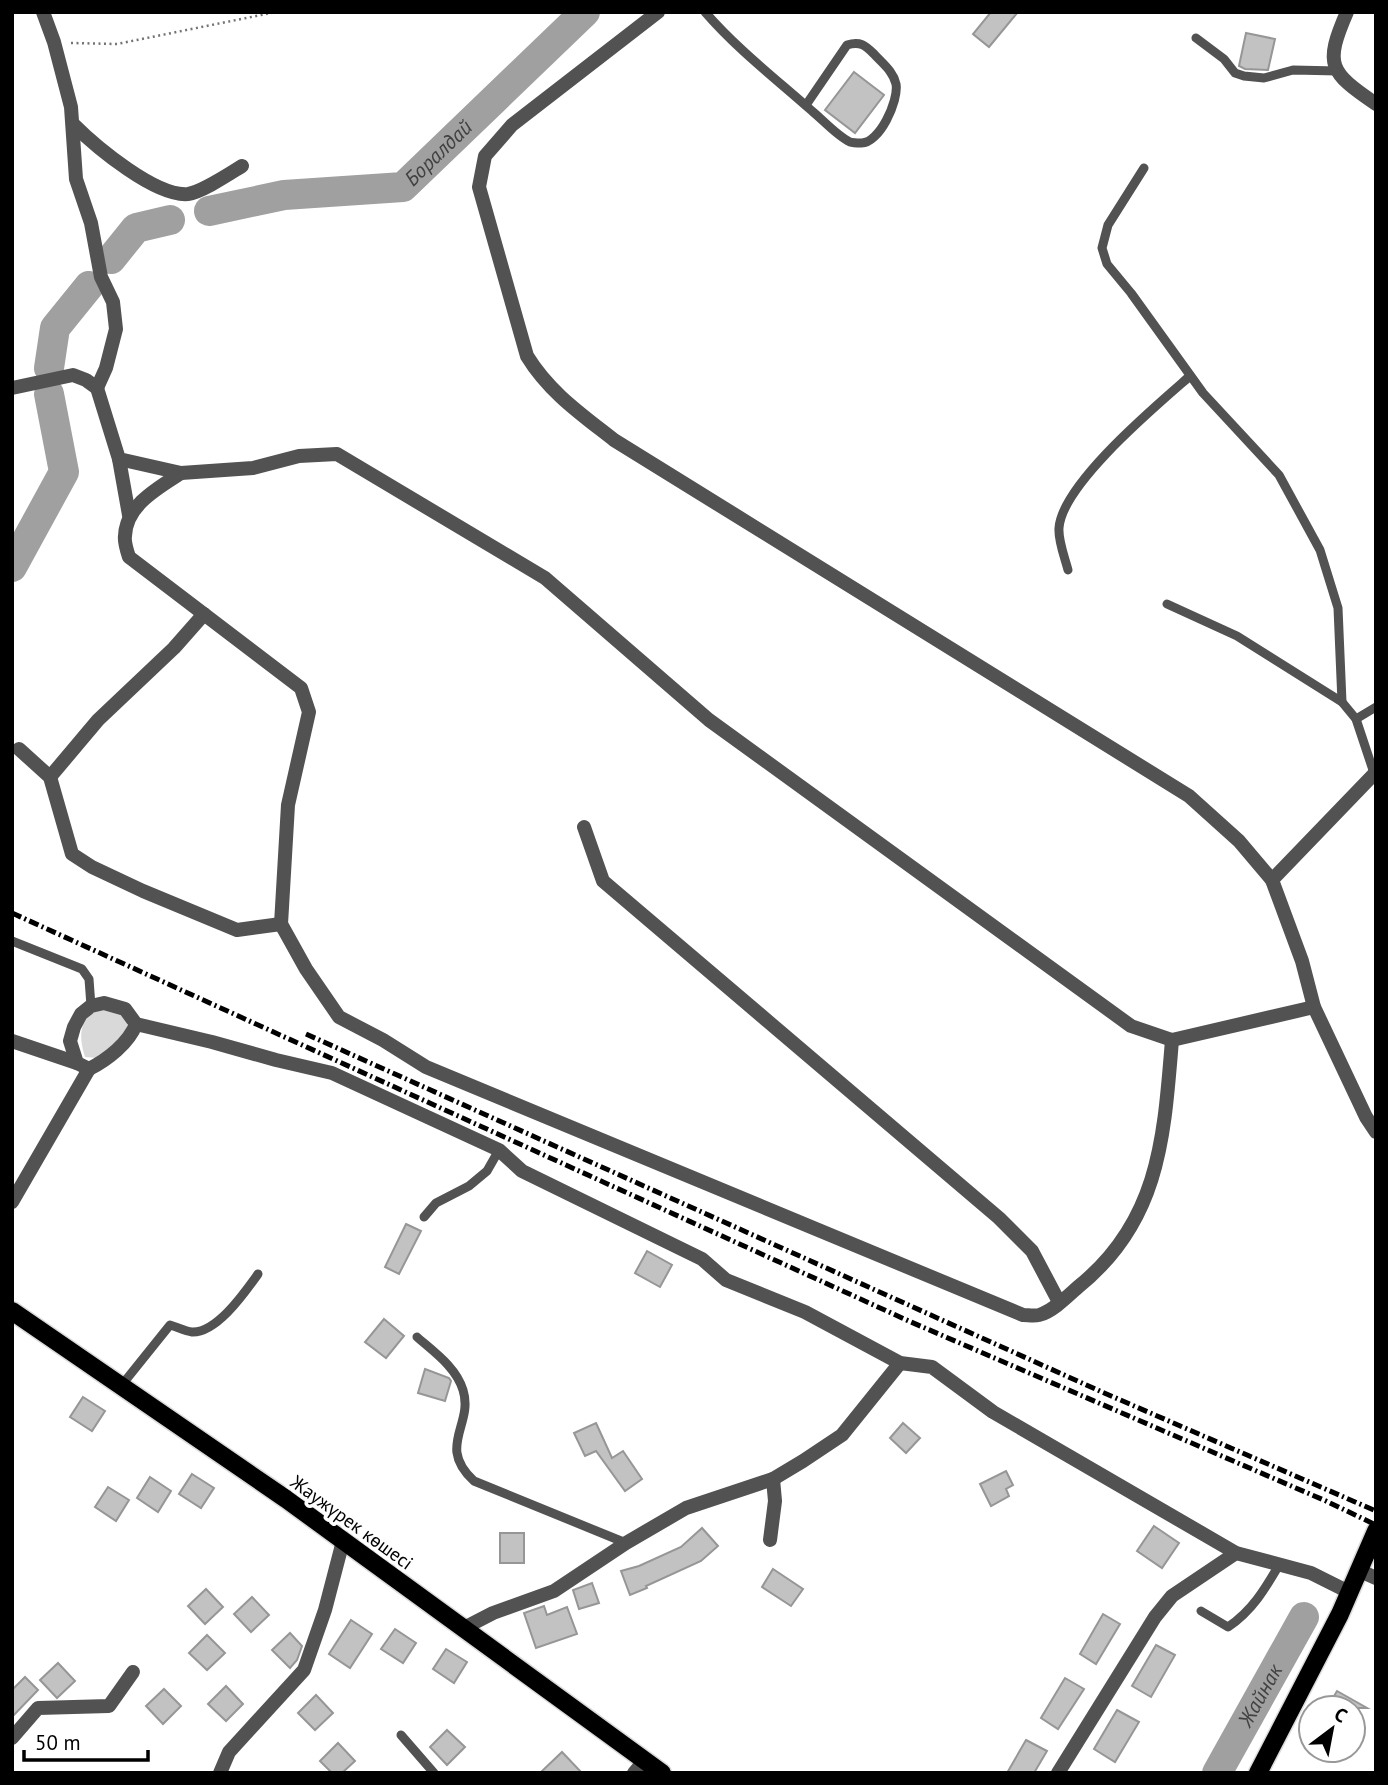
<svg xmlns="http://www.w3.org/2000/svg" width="1388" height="1785" viewBox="0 0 1388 1785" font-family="'PT Sans',sans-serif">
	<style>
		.green { fill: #d9d9d9 }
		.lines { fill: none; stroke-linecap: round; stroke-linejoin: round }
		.river { stroke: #a0a0a0; stroke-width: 30 }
		.building { fill: #c2c2c2; stroke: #969696; stroke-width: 2 }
		.primary-casing { stroke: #dbdbdb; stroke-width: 21 }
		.path { stroke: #747474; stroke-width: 2.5; stroke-dasharray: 2 3.5; stroke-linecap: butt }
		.service { stroke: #525252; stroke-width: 9 }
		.minor { stroke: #525252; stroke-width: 14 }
		.primary { stroke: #000; stroke-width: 18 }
		.rail { stroke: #000; stroke-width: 5; stroke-dasharray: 10 3.5 2 3.5; stroke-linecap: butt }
		.labels { text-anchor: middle; stroke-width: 7; stroke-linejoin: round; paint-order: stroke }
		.street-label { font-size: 19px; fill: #000; stroke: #fff }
		.water-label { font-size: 21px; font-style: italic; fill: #414141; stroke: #fff }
	</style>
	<rect width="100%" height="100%" fill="#fff"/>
	<!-- green -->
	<path class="green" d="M102,1007L120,1011L127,1022V1032L97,1058L85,1057C78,1035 79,1018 102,1007Z"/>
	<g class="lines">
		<!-- river -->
		<g class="river">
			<path id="s1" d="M209,211L284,195L403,187L585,12"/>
			<path d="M111,259L136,228L170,220"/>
			<path d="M49,368L55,328L89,286"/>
			<path d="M12,567L64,472L49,394"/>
			<path id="s2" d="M1217,1773L1304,1617"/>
		</g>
	</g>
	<!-- building -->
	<g class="building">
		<path d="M991,12H1018L989,47L973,34Z"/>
		<path d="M1246,33L1275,39L1268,70L1245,69L1239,66Z"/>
		<path d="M854,72L884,95L855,133L825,110Z"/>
		<path d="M406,1224L421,1231L399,1274L385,1267Z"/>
		<path d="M647,1251L672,1265L660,1287L635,1273Z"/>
		<path d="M384,1319L404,1336L386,1358L365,1342Z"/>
		<path d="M425,1369L449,1378L451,1381L445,1401L418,1393Z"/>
		<path d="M83,1397L105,1411L92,1431L70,1417Z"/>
		<path d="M596,1423L612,1458L623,1451L642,1479L625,1491L596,1451L585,1456L574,1433Z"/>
		<path d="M903,1423L920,1438L906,1453L890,1438Z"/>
		<path d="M1006,1471L1013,1485L1006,1489L1009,1496L991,1506L980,1484Z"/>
		<path d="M192,1474L214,1488L201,1508L179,1494Z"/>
		<path d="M150,1477L171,1491L158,1512L137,1498Z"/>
		<path d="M108,1487L129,1500L116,1521L95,1507Z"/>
		<path d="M1154,1526L1179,1543L1162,1568L1137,1551Z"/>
		<path d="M702,1528L718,1546L701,1561L646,1586L647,1588L630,1595L621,1571L639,1566L681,1547Z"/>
		<rect x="500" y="1533" width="24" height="30"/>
		<path d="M773,1569L803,1589L791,1606L762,1587Z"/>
		<path d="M592,1583L599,1603L579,1609L573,1590Z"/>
		<path d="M206,1589L223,1607L205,1624L188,1606Z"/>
		<path d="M252,1597L269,1615L251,1632L234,1614Z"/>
		<path d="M544,1606L547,1615L567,1607L577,1634L536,1648L524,1613Z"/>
		<path d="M1103,1614L1120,1624L1096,1664L1080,1654Z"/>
		<path d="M351,1620L372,1634L350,1668L329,1654Z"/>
		<path d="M395,1629L416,1643L403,1663L381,1649Z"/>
		<path d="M290,1633L302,1646L297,1660L290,1668L272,1650Z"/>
		<path d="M207,1635L225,1653L207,1670L189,1653Z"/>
		<path d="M1156,1645L1175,1655L1151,1697L1132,1686Z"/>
		<path d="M446,1649L467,1662L454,1683L433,1669Z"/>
		<path d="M58,1663L75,1681L57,1698L40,1680Z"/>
		<path d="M25,1677L38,1690L12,1717V1690Z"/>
		<path d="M1065,1678L1084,1689L1058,1729L1041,1718Z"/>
		<path d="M226,1686L243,1704L226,1721L208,1704Z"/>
		<path d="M164,1689L181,1706L163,1724L146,1706Z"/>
		<path d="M1337,1691L1367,1708H1327Z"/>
		<path d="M316,1695L333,1713L315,1730L298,1713Z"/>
		<path d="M1117,1710L1139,1722L1115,1762L1094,1749Z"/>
		<path d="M447,1730L465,1747L447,1765L430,1747Z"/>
		<path d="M1026,1740L1047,1751L1034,1773H1007Z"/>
		<path d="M338,1743L355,1761L342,1773H332L320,1761Z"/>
		<path d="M562,1752L582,1773H540Z"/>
	</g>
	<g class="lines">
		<defs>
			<g id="primary">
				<path d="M12,1311L286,1499L662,1773"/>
				<path d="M1258,1773L1340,1614L1376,1531"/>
			</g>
		</defs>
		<!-- primary casing -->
		<use href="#primary" class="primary-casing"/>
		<!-- path -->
		<path class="path" d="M71,43L117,44L276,12"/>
		<!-- service -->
		<g class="service">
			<path d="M705,12C737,49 776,79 812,111C823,120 837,136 850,142C853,143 857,143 861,143C879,144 899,101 896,84C893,71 883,64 874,54C865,45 860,41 847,45L806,105"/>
			<path d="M1196,38L1224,59L1235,73L1244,76L1264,78L1293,70L1338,71"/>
			<path d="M1144,168L1108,225L1102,248L1107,264L1131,293L1203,393L1279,475L1320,550L1338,608L1342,702"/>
			<path d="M1068,570C1065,558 1058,541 1059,528C1062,484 1157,405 1190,376"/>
			<path d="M1167,604L1237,636L1342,702L1356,719L1374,773"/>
			<path d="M1356,719L1376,707"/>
			<path d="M12,941L82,969L89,979L91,1006"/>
			<path d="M424,1217L436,1203L469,1186L487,1171L499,1150"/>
			<path d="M417,1337C434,1352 456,1367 463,1390C474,1425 436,1446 474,1481L626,1543"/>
			<path d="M121,1386L170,1325C177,1327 185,1331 192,1332C217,1333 245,1292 258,1274"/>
			<path d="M1201,1611L1228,1627C1252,1611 1265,1589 1279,1565"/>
			<path d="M401,1735L434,1773"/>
		</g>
		<!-- minor -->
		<g class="minor">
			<path d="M43,12L54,42L71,107L76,179L91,223L101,277L113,302L116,329L106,368L97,388"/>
			<path d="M658,12L512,125L485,156L479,187L527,356C549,392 581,414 614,440L1189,796L1239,841L1272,880L1302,961L1314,1007L1366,1117L1376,1132"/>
			<path d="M1347,12C1324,65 1329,72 1376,104"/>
			<path d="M73,124C96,147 156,197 188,194C202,192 229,174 242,166"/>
			<path d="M12,388L73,375L86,380L97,388L119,459L181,473L253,468L299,456L337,454L545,578L709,720L1131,1026L1172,1040L1314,1007"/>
			<path d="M119,459L129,515"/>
			<path d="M181,473C158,488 126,505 125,536C124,542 127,551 129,557L301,688L309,712L288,805L281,924L306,969L339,1017L383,1040L426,1067L1023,1315C1028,1315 1034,1316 1039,1315C1052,1312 1068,1296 1078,1287C1160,1221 1164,1137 1172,1040"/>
			<path d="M19,749L50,777L72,854L92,867L143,891L237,930L281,924"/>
			<path d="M50,777L98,720L174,648L204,614"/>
			<path d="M584,827L603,881L999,1218L1032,1251L1059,1302"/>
			<path d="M1272,880L1376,772"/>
			<path d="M136,1024C129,1043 107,1060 89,1069L77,1063L70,1041L74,1027L81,1014L91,1006L104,1003L125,1009L136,1024L212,1042L276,1060L332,1073L499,1150L522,1171L702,1259L726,1280L805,1312L900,1363L932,1367L993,1412L1236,1553L1311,1573L1349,1592"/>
			<path d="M12,1041L77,1063"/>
			<path d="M12,1202L89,1069"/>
			<path d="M770,1540L775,1501L773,1479"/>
			<path d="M1358,1570L1376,1578"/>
			<path d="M464,1628L493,1613L554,1591L626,1543L686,1508L773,1479L803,1461L842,1435L900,1363"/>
			<path d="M12,1738L38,1708L109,1706L133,1672"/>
			<path d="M220,1773L229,1752L304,1670L325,1610L343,1541"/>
			<path d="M634,1773L645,1760"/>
			<path d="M1058,1773L1155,1617L1172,1596L1236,1553"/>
		</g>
		<!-- primary -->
		<use href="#primary" class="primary"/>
		<!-- rail -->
		<g class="rail">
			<path d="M12,913L911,1322L1326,1501L1376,1525"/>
			<path d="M306,1034L1102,1392L1376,1511"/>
		</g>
	</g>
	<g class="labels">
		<!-- street labels -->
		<g class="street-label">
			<text transform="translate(352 1522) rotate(36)" y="7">Жаужүрек көшесі</text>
		</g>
		<!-- water labels -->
		<g class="water-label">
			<text dy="7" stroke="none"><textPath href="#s1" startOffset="245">Боралдай</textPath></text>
			<text dy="7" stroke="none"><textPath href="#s2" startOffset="89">Жайнак</textPath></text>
		</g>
	</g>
	<!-- border -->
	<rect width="1388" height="1785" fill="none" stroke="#000000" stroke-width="28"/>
	<!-- north arrow -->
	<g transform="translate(1332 1729) rotate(32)"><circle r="33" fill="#ffffff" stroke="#999999" stroke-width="2"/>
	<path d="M0-5L12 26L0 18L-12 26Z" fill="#000000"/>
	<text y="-10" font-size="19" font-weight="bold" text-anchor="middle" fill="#000000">С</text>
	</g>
	<!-- scale -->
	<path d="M24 1750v10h124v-10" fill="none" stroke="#000000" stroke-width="3.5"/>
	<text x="35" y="1750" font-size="21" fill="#000000" stroke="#ffffff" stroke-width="5" paint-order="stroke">50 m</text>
</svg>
